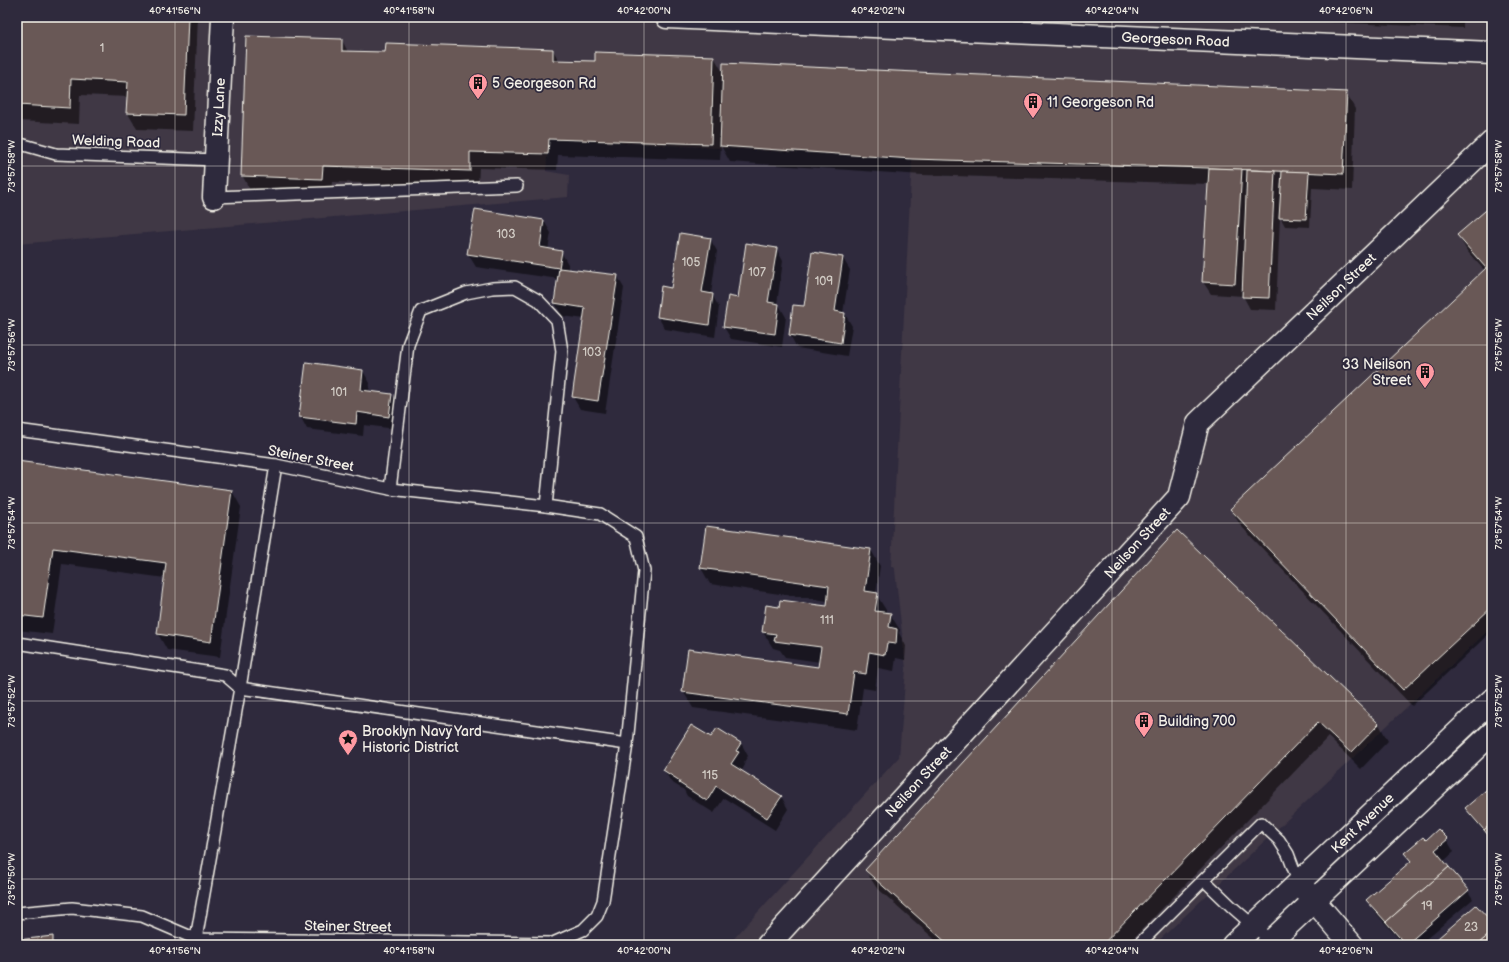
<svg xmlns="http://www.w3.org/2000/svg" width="1509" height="962" viewBox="0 0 1509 962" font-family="'Balsamiq Sans',sans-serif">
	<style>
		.built { fill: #403845 }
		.shadow { fill: #0007 }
		.building { fill: #695957; stroke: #f4f1e8 }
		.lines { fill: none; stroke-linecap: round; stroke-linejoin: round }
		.service-casing { stroke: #f4f1e8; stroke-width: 14 }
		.minor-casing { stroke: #f4f1e8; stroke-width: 25 }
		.secondary-casing { stroke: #f4f1e8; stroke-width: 25 }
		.service { stroke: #2f2a3d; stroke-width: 11 }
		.minor { stroke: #2f2a3d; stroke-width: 22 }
		.secondary { stroke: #2f2a3d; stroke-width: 22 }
		.ticks { fill: none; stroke: #f4f1e8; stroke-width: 1; stroke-opacity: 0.45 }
		.labels { text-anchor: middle; stroke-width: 3.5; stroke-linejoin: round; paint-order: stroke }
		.number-label { font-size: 12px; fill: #d1cbc4 }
		.street-label { font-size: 14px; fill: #f4f1e8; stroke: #2f2a3d }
		.poi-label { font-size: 14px; fill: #f4f1e8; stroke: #2f2a3d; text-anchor: start }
		.neatline { fill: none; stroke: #f4f1e8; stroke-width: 1.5 }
		.ticks-label { font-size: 10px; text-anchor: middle; fill: #f4f1e8 }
	</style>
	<rect width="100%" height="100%" fill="#2f2a3d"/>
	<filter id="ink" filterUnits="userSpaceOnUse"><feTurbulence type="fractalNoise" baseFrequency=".025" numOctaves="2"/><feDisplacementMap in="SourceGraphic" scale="8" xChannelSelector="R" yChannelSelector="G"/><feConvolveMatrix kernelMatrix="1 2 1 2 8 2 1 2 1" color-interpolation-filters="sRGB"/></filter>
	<g filter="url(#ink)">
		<!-- built -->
		<path class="built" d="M17,17H1492V627L1154,945H728L899,757L906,669L895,570V568L891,566L912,159L549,139L546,171L569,175L568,197L17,244Z"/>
		<!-- shadow -->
		<g class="shadow">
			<path d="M17,17H198L193,131L137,129L127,112L128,97L80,95L79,124L17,121Z"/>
			<path d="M1203,17H1463V28Z"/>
			<path d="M342,40L348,52L386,53L553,50L559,61L596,62L714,57L724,74L1346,93L1355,109L1352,190L1312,188L1310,227L1285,226L1280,217L1276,310L1250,309L1243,296L1211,294L1203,282L1209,184L922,175L730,162L721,146L720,160L558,155L557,170L479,168L478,187L332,182L331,195L251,192L242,175Z"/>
			<path d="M1492,207V631L1412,706L1241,526L1231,510L1485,271L1467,251L1458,235Z"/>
			<path d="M544,221L551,233L548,250L561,252L568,264V270L617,276L624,288L605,413L580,409L573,397L585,319L562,316L555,303L559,279L476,267L468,254Z"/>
			<path d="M710,239L717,251L711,294L712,295L719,307L715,337L665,329L658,317Z"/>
			<path d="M776,248L783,261L777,304L779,305L786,317L782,347L731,339L724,327L739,299Z"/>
			<path d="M842,257L850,270L843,313L845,314L852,326L847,356L797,348L790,335L794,306L805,307Z"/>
			<path d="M363,371L370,383L369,392L392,395L399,407L396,429L364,425L363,436L307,429L300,416Z"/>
			<path d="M17,462L232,491L241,507L220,657L167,650L158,634L165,578L62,564L52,634L17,630Z"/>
			<path d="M1177,532L1379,724L1388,741L1361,769L1328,737L1127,945H941L876,887L866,871Z"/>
			<path d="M871,550L880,566L876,594L886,610V613L890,614L900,630L899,633L906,646L905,660L896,658L894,671L878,668L875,690L863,688L857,730L693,708L683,691L819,668L820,662L785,657L780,650L773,648L763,632L780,608L828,607V601L710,584L701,568Z"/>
			<path d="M711,739L741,743L748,756L744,762L745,765L741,772L781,796L788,809L775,830L724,798L714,813L687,796L684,790L671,782L664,770Z"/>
			<path d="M1492,786V841L1471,816L1466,808Z"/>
			<path d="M1447,840L1454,852L1443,862L1468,891L1473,899L1419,945H1404L1375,912L1368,900L1411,862L1406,853Z"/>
			<path d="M52,937L56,945H17V941Z"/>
		</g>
		<!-- building -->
		<g class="building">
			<path d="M17,17H188L184,115L126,113L128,82L71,79L70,108L17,105Z"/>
			<path d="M246,36L342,39V51L385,52L386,43L553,49V60L595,61V52L714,56L711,144L549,139L548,154L470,152V171L323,166L322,179L241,176Z"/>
			<path d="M723,63L1347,92L1343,174L1209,168L912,159L720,146Z"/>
			<path d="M1209,168L1242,169L1235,284L1202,282Z"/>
			<path d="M1247,170L1275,171L1269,298L1242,297Z"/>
			<path d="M1282,171L1309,172L1306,219L1279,218Z"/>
			<path d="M1492,205V607L1403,690L1230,509L1486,268L1457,235Z"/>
			<path d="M475,209L544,220L540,247L562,251L559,268L467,254Z"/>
			<path d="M680,233L711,238L702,292L713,294L709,325L657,317L661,286L671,288Z"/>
			<path d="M746,243L777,248L768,302L779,304L775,334L723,327L728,296L738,298Z"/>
			<path d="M812,252L843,257L835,311L845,313L841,343L789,335L793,305L804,306Z"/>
			<path d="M559,268L618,275L598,401L572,397L585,308L554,303Z"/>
			<path d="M306,362L363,370L361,390L392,394L389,417L357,412L356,424L299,417Z"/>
			<path d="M17,461L232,490L211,642L157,634L166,563L53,548L43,618L17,615Z"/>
			<path d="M706,526L871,549L865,591L878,593L875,611L891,613L889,627L897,629L896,644L887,643L885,655L869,652L866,674L854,672L848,714L682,692L688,649L818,667L821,647L774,641L776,634L762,632L766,605L779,607L780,600L827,606L829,586L700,568Z"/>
			<path d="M1177,530L1379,724L1351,753L1318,722L1102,945H949L865,870Z"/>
			<path d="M691,725L711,737L717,728L741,743L736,751L739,752L731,764L782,796L767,818L716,786L707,801L679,783L680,781L663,770Z"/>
			<path d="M1492,785V823L1484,830L1465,808Z"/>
			<path d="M1492,823V840L1484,830Z"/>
			<path d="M1438,829L1448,839L1435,850L1449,867L1386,922L1366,900L1411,861L1404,853L1423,837L1426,840Z"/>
			<path d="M1449,867L1469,890L1406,945L1386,922Z"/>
			<path d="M1476,905L1492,922V932L1477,945H1430Z"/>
			<path d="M1491,933L1492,945H1477Z"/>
			<path d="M53,936V945H17V940Z"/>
			<path d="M126,940L127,945H87V944Z"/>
		</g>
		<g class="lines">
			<defs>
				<g id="service">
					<path d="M17,143L56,154L216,160"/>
					<path d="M214,197L517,186"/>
					<path d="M17,430L276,465L390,489L546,506L600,514L636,537L644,571L627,744L240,688L225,675L17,643"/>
					<path d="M390,489L408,345L421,311L466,293L492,288L515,287L538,300L557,320L562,351L546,506"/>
					<path d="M1204,880L1232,907L1271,941"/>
					<path d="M17,913L72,908L142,916L196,939L553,943L583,930L597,916L603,901L627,744"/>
					<path d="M196,939L240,688L276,465"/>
					<path d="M1138,945L1261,823L1279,840L1288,854L1299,883"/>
				</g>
				<g id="minor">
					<path id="s1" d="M667,17L1492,53"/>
					<path id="s2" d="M214,197L223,17"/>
					<path d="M1299,883L1352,945"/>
					<path id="s3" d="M768,945L1179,497L1198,423L1492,142"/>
				</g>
				<g id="secondary">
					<path id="s4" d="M1233,945L1492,700"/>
					<path d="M1267,945L1492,733"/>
				</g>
			</defs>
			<!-- service casing -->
			<use href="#service" class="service-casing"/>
			<!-- minor casing -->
			<use href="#minor" class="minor-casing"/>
			<!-- secondary casing -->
			<use href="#secondary" class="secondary-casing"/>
			<!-- service -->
			<use href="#service" class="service"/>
			<!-- minor -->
			<use href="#minor" class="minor"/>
			<!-- secondary -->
			<use href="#secondary" class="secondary"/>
		</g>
	</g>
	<!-- ticks -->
	<path class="ticks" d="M175,17V945M409,17V945M644,17V945M878,17V945M1112,17V945M1346,17V945M17,166H1492M17,345H1492M17,523H1492M17,701H1492M17,879H1492"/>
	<!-- icons -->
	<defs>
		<symbol id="building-pin" viewBox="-11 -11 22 30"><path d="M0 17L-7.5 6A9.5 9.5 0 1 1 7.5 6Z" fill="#ff9aa2" stroke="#2f2a3d"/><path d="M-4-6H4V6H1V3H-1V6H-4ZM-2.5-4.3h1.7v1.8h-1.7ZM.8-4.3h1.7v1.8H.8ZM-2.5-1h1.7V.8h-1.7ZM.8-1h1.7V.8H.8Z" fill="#111"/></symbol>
		<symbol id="sight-pin" viewBox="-11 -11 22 30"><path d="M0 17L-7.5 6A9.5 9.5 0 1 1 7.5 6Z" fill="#ff9aa2" stroke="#2f2a3d"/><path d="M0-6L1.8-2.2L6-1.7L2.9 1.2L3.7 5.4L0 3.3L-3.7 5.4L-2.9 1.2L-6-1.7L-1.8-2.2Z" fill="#111"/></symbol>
	</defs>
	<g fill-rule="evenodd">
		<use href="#building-pin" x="467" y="72" width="22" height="30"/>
		<use href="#building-pin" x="1022" y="91" width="22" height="30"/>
		<use href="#building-pin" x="1414" y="361" width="22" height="30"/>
		<use href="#building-pin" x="1133" y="710" width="22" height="30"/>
		<use href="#sight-pin" x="337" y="728" width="22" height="30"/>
	</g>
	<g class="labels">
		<!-- number labels -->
		<g class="number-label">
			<text x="102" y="52">1</text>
			<text x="506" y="238">103</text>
			<text x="691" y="266">105</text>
			<text x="757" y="276">107</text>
			<text x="824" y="285">109</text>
			<text x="592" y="356">103</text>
			<text x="339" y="396">101</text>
			<text x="827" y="624">111</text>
			<text x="710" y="779">115</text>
			<text x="1427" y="910">19</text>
			<text x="1471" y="931">23</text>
		</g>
		<!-- street labels -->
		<g class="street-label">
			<text dy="5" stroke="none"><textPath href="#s1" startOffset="509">Georgeson Road</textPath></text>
			<text dy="5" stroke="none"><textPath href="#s2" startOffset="90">Izzy Lane</textPath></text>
			<text transform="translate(116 141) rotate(2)" y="5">Welding Road</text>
			<text dy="5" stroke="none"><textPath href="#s3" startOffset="882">Neilson Street</textPath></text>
			<text transform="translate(311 458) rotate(11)" y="5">Steiner Street</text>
			<text dy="5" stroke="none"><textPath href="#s3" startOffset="546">Neilson Street</textPath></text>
			<text dy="5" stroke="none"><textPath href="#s3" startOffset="222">Neilson Street</textPath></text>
			<text dy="5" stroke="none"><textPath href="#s4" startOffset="178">Kent Avenue</textPath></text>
			<text transform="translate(348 926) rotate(1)" y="5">Steiner Street</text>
		</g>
		<!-- poi labels -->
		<g class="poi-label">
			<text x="492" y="88">5 Georgeson Rd</text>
			<text x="1047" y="107">11 Georgeson Rd</text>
			<text x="1411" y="369" text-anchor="end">33 Neilson<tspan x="1411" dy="16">Street</tspan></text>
			<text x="1158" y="726">Building 700</text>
			<text x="362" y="736">Brooklyn Navy Yard<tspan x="362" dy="16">Historic District</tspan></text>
		</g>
	</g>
	<!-- margin -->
	<rect width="1509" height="962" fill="none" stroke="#2f2a3d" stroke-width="44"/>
	<rect x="22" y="22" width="1465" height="918" class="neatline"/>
	<g class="ticks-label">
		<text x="175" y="14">40°41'56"N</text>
		<text x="409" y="14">40°41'58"N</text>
		<text x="644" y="14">40°42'00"N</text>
		<text x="878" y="14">40°42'02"N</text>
		<text x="1112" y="14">40°42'04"N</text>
		<text x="1346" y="14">40°42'06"N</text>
		<text transform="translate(1498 166) rotate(-90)" y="4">73°57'58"W</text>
		<text transform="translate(11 166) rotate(-90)" y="4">73°57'58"W</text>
		<text transform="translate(1498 345) rotate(-90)" y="4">73°57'56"W</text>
		<text transform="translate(11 345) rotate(-90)" y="4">73°57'56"W</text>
		<text transform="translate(1498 523) rotate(-90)" y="4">73°57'54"W</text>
		<text transform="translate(11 523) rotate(-90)" y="4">73°57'54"W</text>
		<text transform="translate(1498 701) rotate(-90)" y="4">73°57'52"W</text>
		<text transform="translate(11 701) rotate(-90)" y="4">73°57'52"W</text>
		<text transform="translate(1498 879) rotate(-90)" y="4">73°57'50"W</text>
		<text transform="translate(11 879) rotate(-90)" y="4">73°57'50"W</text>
		<text x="175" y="954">40°41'56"N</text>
		<text x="409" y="954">40°41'58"N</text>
		<text x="644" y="954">40°42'00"N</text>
		<text x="878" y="954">40°42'02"N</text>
		<text x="1112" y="954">40°42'04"N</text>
		<text x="1346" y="954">40°42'06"N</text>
	</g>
</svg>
